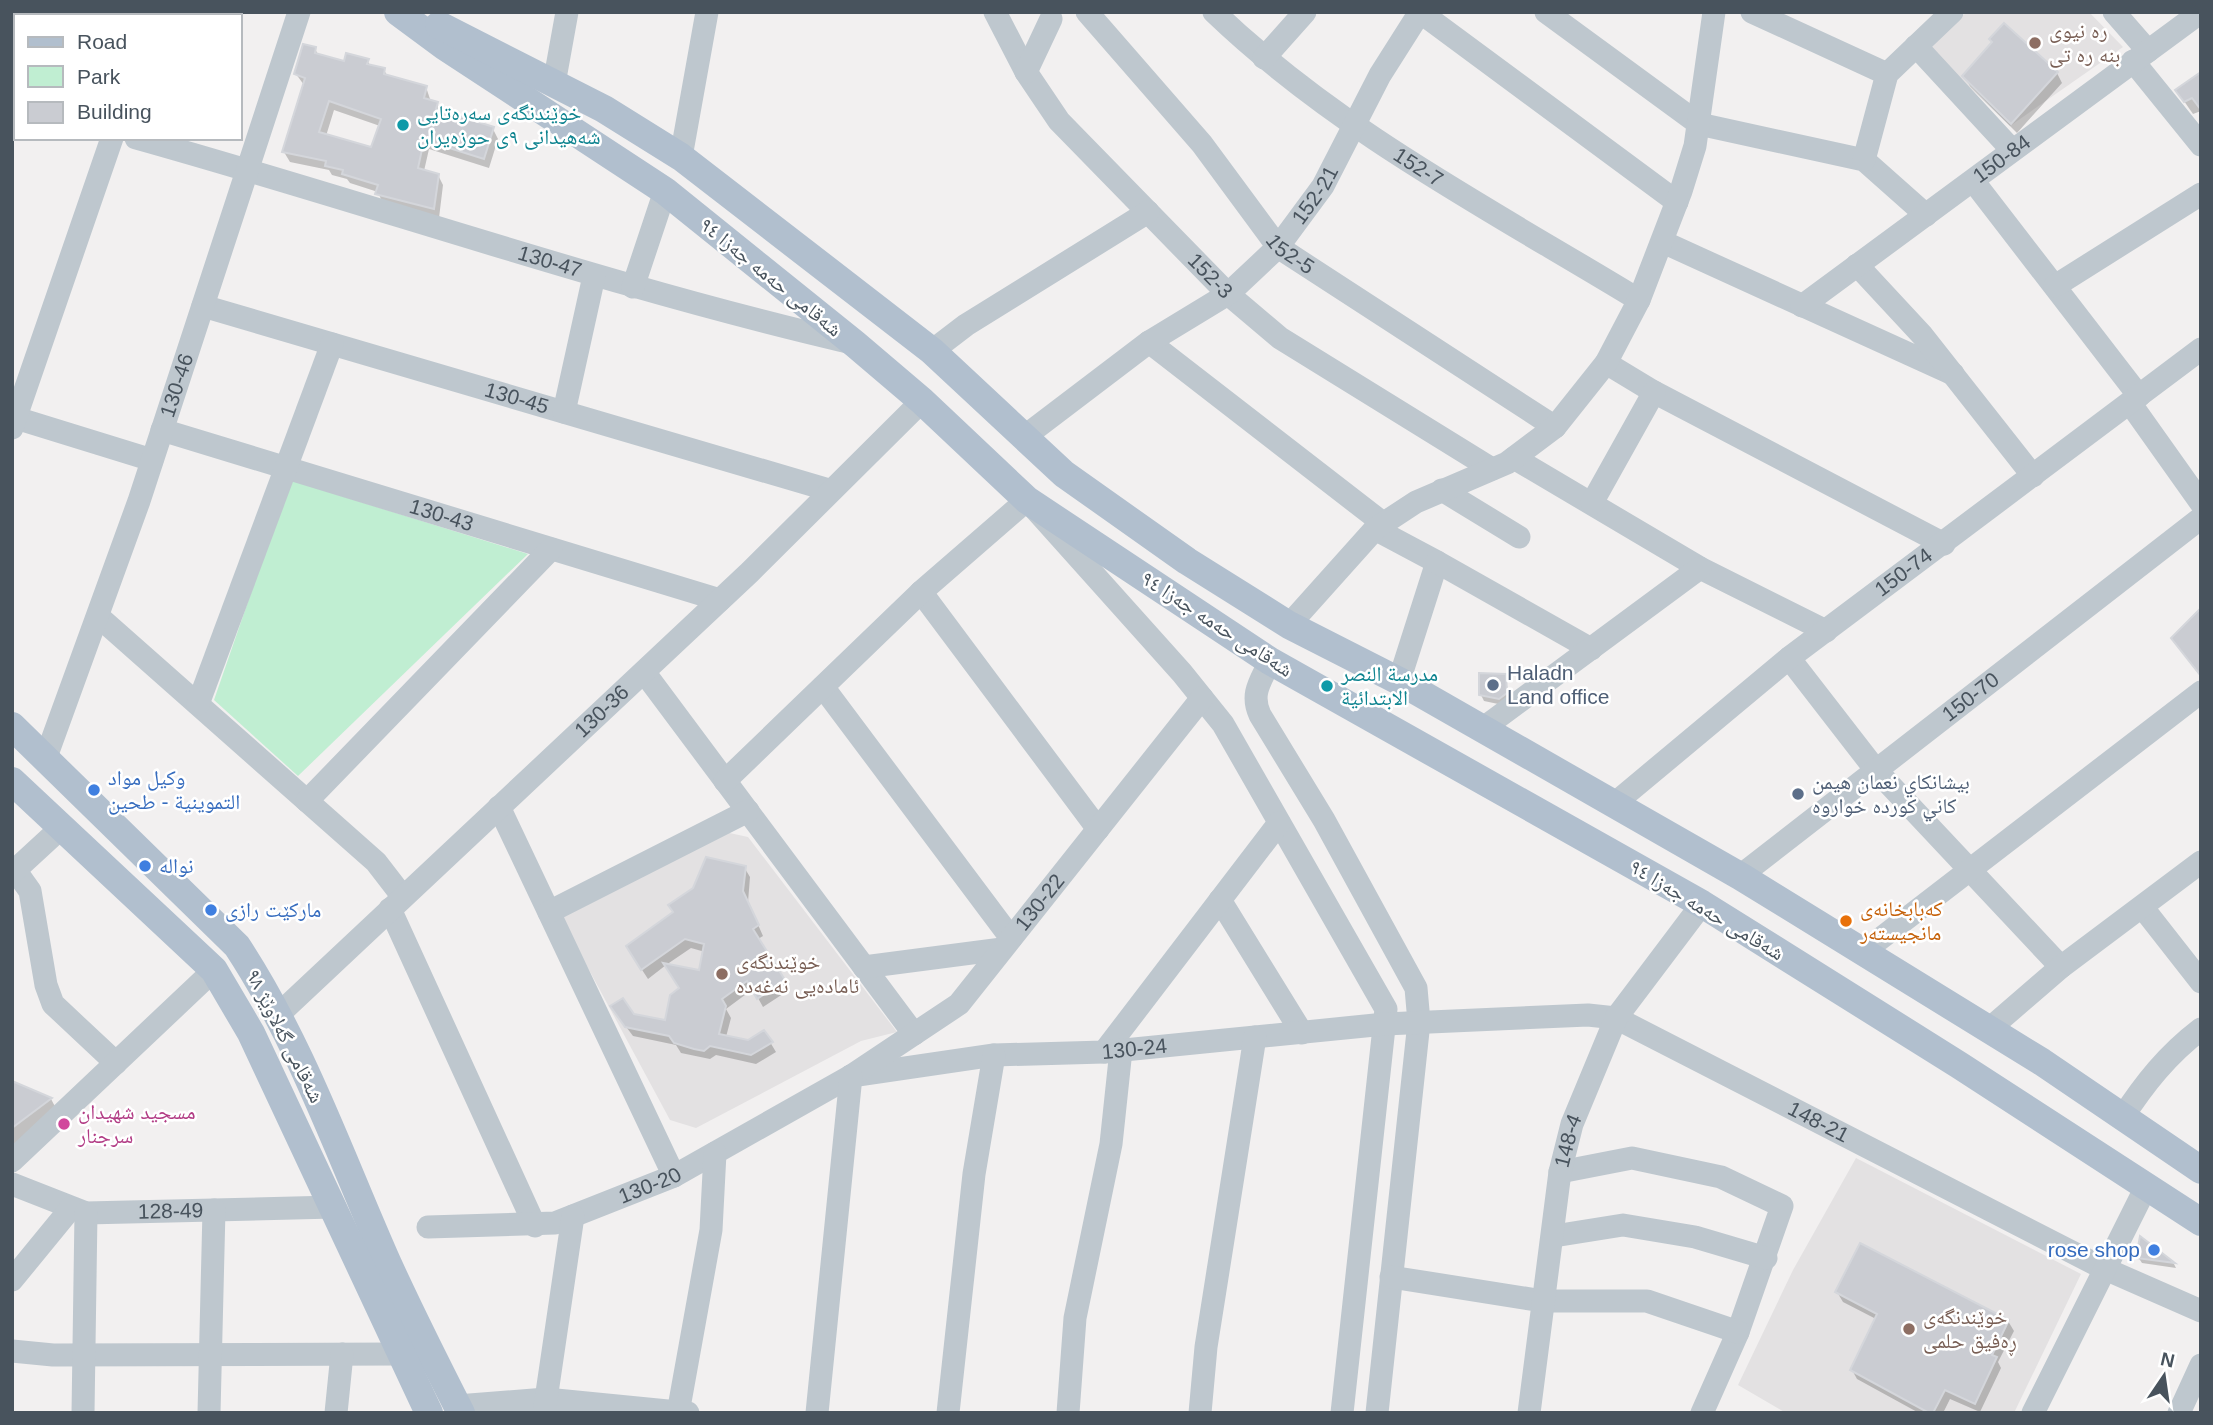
<svg xmlns="http://www.w3.org/2000/svg" width="2213" height="1425" viewBox="0 0 2213 1425" font-family="Arial,'Noto Naskh Arabic',sans-serif">
	<style>
		.education { fill: #e3e1e2 }
		.green { fill: #c0eed2 }
		.shadow { fill: #0003; fill-rule: evenodd }
		.building { fill: #caccd2; stroke: #d4d6db; stroke-width: 2; fill-rule: evenodd }
		.lines { fill: none; stroke-linecap: round; stroke-linejoin: round }
		.minor { stroke: #bec7ce; stroke-width: 23 }
		.major { stroke: #b1bfce; stroke-width: 28 }
		.education-dot { fill: #8d6e63; stroke: #fff; stroke-width: 2.5 }
		.culture-dot { fill: #0f9aa8; stroke: #fff; stroke-width: 2.5 }
		.service-dot { fill: #5c6f8a; stroke: #fff; stroke-width: 2.5 }
		.shop-dot { fill: #3f7fe0; stroke: #fff; stroke-width: 2.5 }
		.food-dot { fill: #e8710a; stroke: #fff; stroke-width: 2.5 }
		.hotel-dot { fill: #d1479c; stroke: #fff; stroke-width: 2.5 }
		.labels { text-anchor: middle; stroke-width: 5; stroke-linejoin: round; paint-order: stroke }
		.education-label { font-size: 21px; fill: #785e54; stroke: #fff; text-anchor: start }
		.culture-label { font-size: 21px; fill: #0d838f; stroke: #fff; text-anchor: start }
		.street-label { font-size: 21px; fill: #48535d; stroke: #fff }
		.service-label { font-size: 21px; fill: #4e5e75; stroke: #fff; text-anchor: start }
		.shop-label { font-size: 21px; fill: #366cbe; stroke: #fff; text-anchor: start }
		.food-label { font-size: 21px; fill: #c56008; stroke: #fff; text-anchor: start }
		.hotel-label { font-size: 21px; fill: #b23c85; stroke: #fff; text-anchor: start }
	</style>
	<rect width="100%" height="100%" fill="#f2f0f0"/>
	<!-- education -->
	<g class="education">
		<path d="M1967,12H2089L2123,47L2010,126L1927,47Z"/>
		<path d="M725,832L748,837L897,1032L861,1041L696,1128L670,1120L560,916Z"/>
		<path d="M1856,1158L2081,1274L2014,1413H1786L1738,1385L1793,1270Z"/>
	</g>
	<!-- green -->
	<path class="green" d="M290,480L528,554L298,776L214,700Z"/>
	<!-- shadow -->
	<g class="shadow">
		<path d="M2004,25L2057,73L2062,83L2017,133L1970,86L1965,76L1993,44Z"/>
		<path d="M315,49L319,56L345,63L367,60L371,67L384,70L388,77L426,87L431,102L437,103L443,113L493,129L498,139L489,168L429,149L424,171L438,175L443,185L439,218L383,204L378,192L350,183L347,179L332,175L329,170L290,162L284,152L304,85L296,74ZM334,110L380,126L372,149L326,136Z"/>
		<path d="M2201,74V111L2193,114L2177,91Z"/>
		<path d="M1505,676L1510,700L1503,705L1484,701L1481,695Z"/>
		<path d="M744,867L750,877L748,902L763,936L758,939L789,990L763,1007L753,989L726,1009L731,1018L726,1037L748,1042L764,1032L776,1052L756,1064L716,1055L710,1059L681,1053L676,1045L633,1036L618,1016L666,1023L681,989L666,965L648,979L633,956ZM691,948L705,952L701,972L666,965Z"/>
		<path d="M12,1083L51,1099L58,1112L12,1147Z"/>
		<path d="M2141,1240L2174,1264L2176,1268L2142,1263L2138,1257Z"/>
		<path d="M1837,1292L2008,1321L2014,1331L1998,1362L2001,1368L1980,1412L1950,1399L1943,1413H1919L1857,1379L1852,1370L1876,1319L1843,1302Z"/>
	</g>
	<!-- building -->
	<g class="building">
		<path d="M2004,23L2058,72L2011,124L1962,76L1992,42L1989,39Z"/>
		<path d="M303,44L316,47L315,53L344,61L346,53L369,59L367,64L385,68L384,74L427,86L424,98L438,102L436,109L494,127L484,159L424,140L418,168L439,174L434,209L375,194L378,185L342,174L343,170L325,166L326,161L282,152L305,78L294,74ZM329,101L381,119L371,147L319,132Z"/>
		<path d="M2201,72V110L2192,98L2184,102L2175,90Z"/>
		<path d="M2201,608V676L2171,638Z"/>
		<path d="M1479,673L1506,674L1507,693L1499,699L1479,695Z"/>
		<path d="M706,857L746,866L743,891L759,925L753,929L785,980L757,999L747,981L722,999L726,1006L719,1034L748,1040L764,1030L773,1042L751,1055L710,1046L704,1051L694,1049L674,1043L669,1036L625,1027L610,1006L623,998L634,1014L665,1020L670,995L679,988L663,963L699,970L704,944L685,939L641,970L626,946L673,912L668,905L693,888Z"/>
		<path d="M12,1081L52,1098L12,1128Z"/>
		<path d="M2140,1236L2175,1263L2136,1258Z"/>
		<path d="M1860,1243L2009,1320L1992,1355L1997,1357L1975,1404L1945,1390L1933,1413H1929L1850,1370L1877,1314L1835,1292Z"/>
	</g>
	<g class="lines">
		<!-- minor -->
		<g class="minor">
			<path id="s1" d="M995,12L1026,72L1059,121L1228,294L1280,338L1492,469"/>
			<path id="s2" d="M1087,12L1202,144L1278,247L1555,427"/>
			<path id="s3" d="M1214,12C1338,131 1493,211 1639,300"/>
			<path d="M1420,12L1677,202"/>
			<path d="M1546,12L1699,124L1864,160L1926,215"/>
			<path d="M1752,12L1887,74"/>
			<path d="M2114,12L2148,51"/>
			<path d="M149,16L150,12"/>
			<path d="M1916,46L2012,150"/>
			<path d="M1264,58L1305,12"/>
			<path d="M2133,61L2201,145"/>
			<path d="M1026,72L1051,19"/>
			<path d="M554,84L567,12"/>
			<path d="M12,101L16,102"/>
			<path id="s4" d="M136,138C376,205 610,287 852,343"/>
			<path d="M681,157L707,12"/>
			<path d="M1864,160L1887,74L1952,12"/>
			<path d="M1974,182L2139,396"/>
			<path d="M1663,242L1953,374"/>
			<path d="M1857,265L1922,335L2033,476"/>
			<path d="M2055,286L2201,194"/>
			<path d="M633,287L665,191"/>
			<path id="s5" d="M203,306L829,490"/>
			<path id="s6" d="M1802,306L2201,12"/>
			<path d="M1149,342L1384,524"/>
			<path d="M932,351L966,325L1148,212"/>
			<path d="M1606,363L1654,392L1944,544"/>
			<path d="M2130,403L2201,503"/>
			<path d="M564,412L594,276"/>
			<path d="M16,418L152,460"/>
			<path d="M12,428L112,138"/>
			<path id="s7" d="M162,430L720,600"/>
			<path id="s8" d="M1024,437L1149,342L1228,294L1278,247L1323,186L1380,75L1420,12"/>
			<path d="M1514,458L1700,568L1826,631"/>
			<path d="M1442,490L1519,537"/>
			<path d="M1592,503L1654,392"/>
			<path d="M1375,529L1437,562L1399,681"/>
			<path d="M1437,562L1591,649"/>
			<path d="M921,592L1098,829"/>
			<path d="M99,617L376,862L403,897"/>
			<path d="M1289,625L1375,529L1416,502L1507,463L1555,427L1606,363L1639,300L1681,191L1695,146L1714,12"/>
			<path d="M1789,658L1875,769L2061,967"/>
			<path d="M1270,661C1261,681 1250,693 1260,715L1324,820L1416,988L1419,1022L1377,1413"/>
			<path d="M644,672L914,1034"/>
			<path d="M823,687L1011,938"/>
			<path d="M198,704L332,344"/>
			<path d="M1482,729L1700,568"/>
			<path id="s9" d="M46,757L139,501L299,12"/>
			<path d="M725,781L921,592L1027,500L1182,673L1223,724L1386,1009L1342,1413"/>
			<path d="M307,801L551,549"/>
			<path id="s10" d="M1614,804L1789,658L2201,349"/>
			<path d="M499,807L674,1176"/>
			<path d="M15,870L30,891L46,985L53,1004L116,1063"/>
			<path d="M12,873L62,827"/>
			<path id="s11" d="M1740,876L2201,518"/>
			<path d="M1220,900L1302,1033"/>
			<path d="M2143,908L2201,982"/>
			<path d="M390,909L535,1226"/>
			<path d="M549,912L748,811"/>
			<path d="M1863,952L2201,692"/>
			<path d="M864,967L1002,949"/>
			<path id="s12" d="M278,1015L750,572L922,401"/>
			<path d="M1988,1030L2061,967L2201,862"/>
			<path d="M1104,1052L1279,823"/>
			<path id="s13" d="M851,1076L994,1055L1104,1052L1385,1024L1588,1015L1616,1018L2103,1268L2201,1311"/>
			<path d="M2122,1118C2145,1083 2167,1055 2201,1029"/>
			<path d="M12,1161L214,970"/>
			<path d="M1560,1172L1632,1158L1721,1177L1782,1206L1738,1332L1702,1413"/>
			<path id="s14" d="M12,1184L86,1213L334,1207"/>
			<path id="s15" d="M428,1227L555,1223L674,1176L851,1076L959,1004L1202,698"/>
			<path d="M1554,1236L1623,1225L1695,1237L1766,1258"/>
			<path d="M1391,1277L1543,1301H1647L1738,1332"/>
			<path d="M12,1280L71,1208"/>
			<path d="M12,1351L53,1355L400,1354"/>
			<path d="M457,1406L546,1399L688,1413"/>
			<path d="M83,1413L86,1213"/>
			<path d="M209,1413L214,1210"/>
			<path d="M336,1413L342,1354"/>
			<path d="M544,1413L573,1216"/>
			<path d="M678,1413L711,1230L715,1153"/>
			<path d="M817,1413L851,1076"/>
			<path d="M948,1413L974,1174L994,1055"/>
			<path d="M1068,1413L1075,1318L1111,1144L1121,1050"/>
			<path d="M1200,1413L1206,1347L1255,1037"/>
			<path id="s16" d="M1529,1413L1560,1172L1572,1124L1616,1018L1702,904"/>
			<path d="M2033,1413L2147,1185"/>
			<path d="M2179,1413L2201,1365"/>
		</g>
		<!-- major -->
		<g class="major">
			<path d="M398,12L444,46L665,191L855,344L922,401L1027,500L1270,661L1702,904L1959,1065L2201,1222"/>
			<path d="M439,25L604,109L681,157L932,351L1064,474L1187,561L1289,625L1399,681L1740,876L2042,1062L2201,1170"/>
			<path d="M12,726L237,946C302,1045 340,1156 388,1264C411,1314 436,1364 461,1413"/>
			<path d="M12,781L214,970L251,1033L429,1413"/>
		</g>
	</g>
	<!-- markers -->
	<g class="education-dot">
		<circle cx="2035" cy="43" r="7"/>
		<circle cx="722" cy="974" r="7"/>
		<circle cx="1909" cy="1329" r="7"/>
	</g>
	<g class="culture-dot">
		<circle cx="403" cy="125" r="7"/>
		<circle cx="1327" cy="686" r="7"/>
	</g>
	<g class="service-dot">
		<circle cx="1493" cy="685" r="7"/>
		<circle cx="1798" cy="794" r="7"/>
	</g>
	<g class="shop-dot">
		<circle cx="94" cy="790" r="7"/>
		<circle cx="145" cy="866" r="7"/>
		<circle cx="211" cy="910" r="7"/>
		<circle cx="2154" cy="1250" r="7"/>
	</g>
	<circle class="food-dot" cx="1846" cy="921" r="7"/>
	<circle class="hotel-dot" cx="64" cy="1124" r="7"/>
	<g class="labels">
		<!-- education labels -->
		<g class="education-label">
			<text x="2049" y="38">ره نیوی<tspan x="2049" dy="24">بنه ره تی</tspan></text>
			<text x="736" y="969">خوێندنگەی<tspan x="736" dy="24">ئامادەیی نەغەدە</tspan></text>
			<text x="1923" y="1324">خوێندنگەی<tspan x="1923" dy="24">ڕەفیق حلمی</tspan></text>
		</g>
		<!-- culture labels -->
		<g class="culture-label">
			<text x="417" y="120">خوێندنگەی سەرەتایی<tspan x="417" dy="24">شەهیدانی ٩ی حوزەیران</tspan></text>
			<text x="1341" y="681">مدرسة النصر<tspan x="1341" dy="24">الابتدائية</tspan></text>
		</g>
		<!-- street labels -->
		<g class="street-label">
			<text dy="7" stroke="none"><textPath href="#s6" startOffset="248">150-84</textPath></text>
			<text dy="7" stroke="none"><textPath href="#s3" startOffset="257">152-7</textPath></text>
			<text dy="7" stroke="none"><textPath href="#s8" startOffset="382">152-21</textPath></text>
			<text dy="7" stroke="none"><textPath href="#s2" startOffset="317">152-5</textPath></text>
			<text dy="7" stroke="none"><textPath href="#s4" startOffset="432">130-47</textPath></text>
			<text dy="7" stroke="none"><textPath href="#s1" startOffset="343">152-3</textPath></text>
			<text transform="translate(771 277) rotate(39)" y="7">شەقامی حەمە جەزا ٩٤</text>
			<text dy="7" stroke="none"><textPath href="#s9" startOffset="394">130-46</textPath></text>
			<text dy="7" stroke="none"><textPath href="#s5" startOffset="327">130-45</textPath></text>
			<text dy="7" stroke="none"><textPath href="#s7" startOffset="292">130-43</textPath></text>
			<text dy="7" stroke="none"><textPath href="#s10" startOffset="371">150-74</textPath></text>
			<text transform="translate(1217 624) rotate(33)" y="7">شەقامی حەمە جەزا ٩٤</text>
			<text dy="7" stroke="none"><textPath href="#s11" startOffset="292">150-70</textPath></text>
			<text dy="7" stroke="none"><textPath href="#s12" startOffset="444">130-36</textPath></text>
			<text dy="7" stroke="none"><textPath href="#s15" startOffset="718">130-22</textPath></text>
			<text transform="translate(1707 910) rotate(31)" y="7">شەقامی حەمە جەزا ٩٤</text>
			<text transform="translate(285 1036) rotate(63)" y="7">شەقامی گەلاوێژ ٩٨</text>
			<text dy="7" stroke="none"><textPath href="#s13" startOffset="285">130-24</textPath></text>
			<text dy="7" stroke="none"><textPath href="#s13" startOffset="996">148-21</textPath></text>
			<text dy="7" stroke="none"><textPath href="#s16" startOffset="275">148-4</textPath></text>
			<text dy="7" stroke="none"><textPath href="#s15" startOffset="229">130-20</textPath></text>
			<text dy="7" stroke="none"><textPath href="#s14" startOffset="164">128-49</textPath></text>
		</g>
		<!-- service labels -->
		<g class="service-label">
			<text x="1507" y="680">Haladn<tspan x="1507" dy="24">Land office</tspan></text>
			<text x="1812" y="789">بيشانكاي نعمان هيمن<tspan x="1812" dy="24">كاني كورده خواروه</tspan></text>
		</g>
		<!-- shop labels -->
		<g class="shop-label">
			<text x="108" y="785">وكيل مواد<tspan x="108" dy="24">التموينية - طحين</tspan></text>
			<text x="159" y="873">نواله</text>
			<text x="225" y="917">مارکێت رازی</text>
			<text x="2140" y="1257" text-anchor="end">rose shop</text>
		</g>
		<!-- food labels -->
		<g class="food-label">
			<text x="1860" y="916">كەبابخانەی<tspan x="1860" dy="24">مانجیستەر</tspan></text>
		</g>
		<!-- hotel labels -->
		<g class="hotel-label">
			<text x="78" y="1119">مسجيد شهيدان<tspan x="78" dy="24">سرجنار</tspan></text>
		</g>
	</g>
	<!-- border -->
	<rect width="2213" height="1425" fill="none" stroke="#48535d" stroke-width="28"/>
	<!-- legend -->
	<rect x="14" y="14" width="228" height="126" fill="#ffffff" stroke="#b6babe" stroke-width="2"/>
	<rect x="28" y="37" width="35" height="10" fill="#b1bfce" stroke="#b6babe" stroke-width="2"/>
	<text x="77" y="49" font-size="21" fill="#48535d">Road</text>
	<rect x="28" y="66" width="35" height="21" fill="#c0eed2" stroke="#b6babe" stroke-width="2"/>
	<text x="77" y="84" font-size="21" fill="#48535d">Park</text>
	<rect x="28" y="102" width="35" height="21" fill="#caccd2" stroke="#b6babe" stroke-width="2"/>
	<text x="77" y="119" font-size="21" fill="#48535d">Building</text>
	<!-- north arrow -->
	<g transform="translate(2164 1376) rotate(13)" stroke="#ffffff" stroke-width="5" paint-order="stroke">
	<path d="M0-5L12 26L0 18L-12 26Z" fill="#48535d"/>
	<text y="-10" font-size="19" font-weight="bold" text-anchor="middle" fill="#48535d">N</text>
	</g>
</svg>
